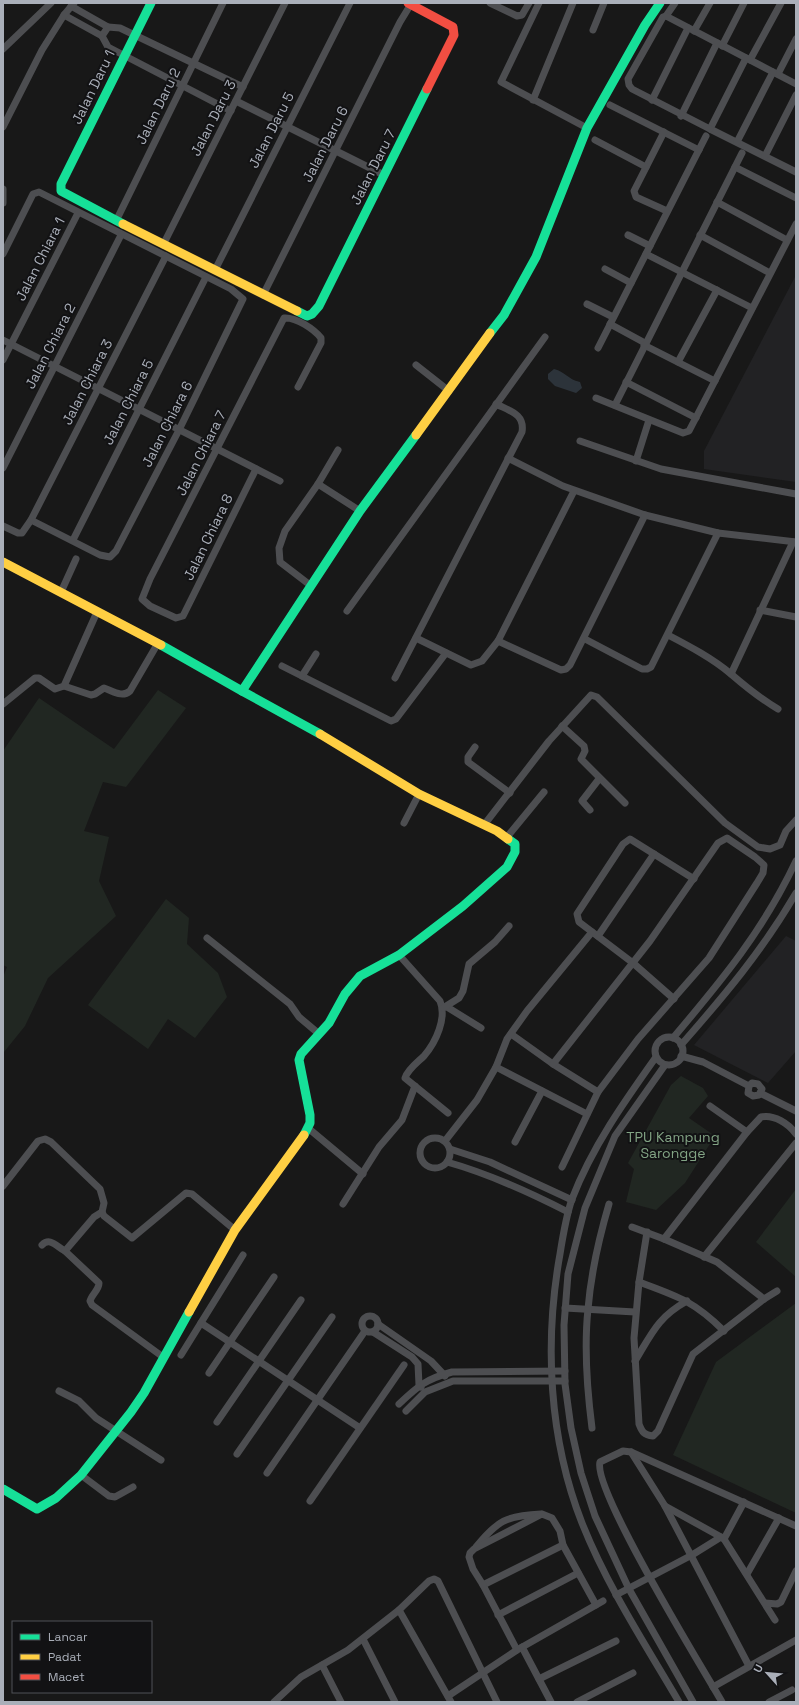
<svg xmlns="http://www.w3.org/2000/svg" width="799" height="1705" viewBox="0 0 799 1705" font-family="'Space Grotesk',sans-serif">
	<style>
		.built { fill: #222224 }
		.green { fill: #212722 }
		.water { fill: #2c333a }
		.lines { fill: none; stroke-linecap: round; stroke-linejoin: round }
		.street { stroke: #4d4e51; stroke-width: 7 }
		.fast { stroke: #16e098; stroke-width: 9 }
		.slow { stroke: #ffcf43; stroke-width: 9 }
		.jam { stroke: #f24e42; stroke-width: 9 }
		.labels { text-anchor: middle; stroke-width: 4; stroke-linejoin: round; paint-order: stroke }
		.street-label { font-size: 14px; fill: #aaafb9; stroke: #121214 }
		.park-label { font-size: 14px; fill: #82a384; stroke: #121214 }
	</style>
	<rect width="100%" height="100%" fill="#181818"/>
	<!-- built -->
	<g class="built">
		<path d="M796,275V482L704,469V451Z"/>
		<path d="M786,936L796,941V1051L768,1083L694,1045Z"/>
	</g>
	<!-- green -->
	<g class="green">
		<path d="M158,690L186,708L126,787L103,782L84,831L109,837L99,881L116,916L48,978L25,1026L4,1052L3,977L7,967L3,965V751L39,698L114,749Z"/>
		<path d="M166,899L189,918L187,944L218,973L227,997L195,1038L168,1019L148,1049L88,1005Z"/>
		<path d="M681,1076L703,1088L708,1096L689,1118L715,1136L685,1183L656,1210L626,1202L634,1169L628,1163L671,1085Z"/>
		<path d="M796,1189V1277L756,1242Z"/>
		<path d="M796,1303V1513L673,1455L716,1362Z"/>
	</g>
	<!-- water -->
	<path class="water" d="M554,369C566,372 567,379 580,382L582,388L576,393L555,386L548,379V374Z"/>
	<g class="lines">
		<!-- street -->
		<g class="street">
			<path d="M490,3L517,16L522,15L529,3"/>
			<path d="M539,3L501,82L587,128"/>
			<path d="M71,6L108,27"/>
			<path d="M64,15L102,36"/>
			<path d="M666,16L675,3"/>
			<path d="M593,30L604,3"/>
			<path d="M694,31L710,3"/>
			<path d="M722,46L744,3"/>
			<path d="M3,49L51,3"/>
			<path d="M746,58L710,129L796,172"/>
			<path d="M750,60L781,3"/>
			<path d="M778,74L796,39"/>
			<path d="M533,100L573,3"/>
			<path d="M652,100L688,28"/>
			<path d="M236,101L384,175"/>
			<path d="M610,105L699,150"/>
			<path d="M231,111L108,47L102,36L108,27L120,28L243,87"/>
			<path d="M681,116L717,43"/>
			<path d="M3,127L42,50L64,15L74,3"/>
			<path d="M710,129L632,89L629,85L628,79L663,17L666,16L796,84"/>
			<path d="M664,132L634,191L636,197L667,211"/>
			<path d="M595,140L646,167"/>
			<path d="M737,142L773,72"/>
			<path d="M765,156L796,95"/>
			<path d="M735,167L796,198"/>
			<path d="M3,189V203"/>
			<path d="M717,202L787,240"/>
			<path d="M116,221L223,3"/>
			<path d="M628,235L650,246"/>
			<path d="M700,235L770,273"/>
			<path d="M163,245L285,3"/>
			<path d="M3,254L33,194L39,192L231,289L243,299L179,430L116,551L110,557L100,555L31,520L22,533H18L3,526"/>
			<path d="M646,254L752,308"/>
			<path d="M605,269L631,283"/>
			<path d="M215,270L350,3"/>
			<path d="M263,295L400,22L411,4"/>
			<path d="M587,304L613,317"/>
			<path d="M610,324L645,343"/>
			<path d="M3,340L280,481"/>
			<path d="M644,345L715,381"/>
			<path d="M598,348L706,136"/>
			<path d="M3,360L78,213"/>
			<path d="M678,362L717,290"/>
			<path d="M416,365L449,391"/>
			<path d="M626,382L696,418"/>
			<path d="M596,398L683,433L689,431L796,224"/>
			<path d="M615,405L742,153"/>
			<path d="M580,441L661,469L796,494"/>
			<path d="M508,458L563,486L645,515L718,533L796,542"/>
			<path d="M636,461L649,420"/>
			<path d="M3,468L121,235"/>
			<path d="M256,469L183,616L176,618L150,606L142,599L150,579L284,318C296,317 314,329 321,338V343L298,387"/>
			<path d="M318,484L360,511"/>
			<path d="M31,520L166,256"/>
			<path d="M73,540L206,277"/>
			<path d="M310,585L280,562L279,548L285,531L318,484L338,450"/>
			<path d="M61,592L76,559"/>
			<path d="M760,610L796,617"/>
			<path d="M347,611L545,337"/>
			<path d="M668,635C689,646 712,658 731,674C746,687 761,699 778,709"/>
			<path d="M416,638L471,665L482,661L498,641L574,491"/>
			<path d="M585,639L642,669H647L651,667L718,533"/>
			<path d="M498,641L561,670L566,669L570,665L645,515"/>
			<path d="M282,666L391,721L396,719L446,653"/>
			<path d="M731,674L793,542"/>
			<path d="M302,676L316,654"/>
			<path d="M395,678L522,432C525,414 510,411 496,404"/>
			<path d="M64,686L91,695L95,694L104,688C113,691 122,698 130,691L158,643"/>
			<path d="M3,704L35,678H39L55,689L64,686L97,612"/>
			<path d="M562,726L584,746L585,751L581,759L625,803"/>
			<path d="M475,747L468,757V762L510,793"/>
			<path d="M590,810L582,801L599,779"/>
			<path d="M404,823L419,794"/>
			<path d="M484,825L549,741L591,695L597,697L725,823L758,847L770,849L780,845L786,831L796,820"/>
			<path d="M507,837L544,792"/>
			<path d="M598,936L654,854"/>
			<path d="M207,938L290,1004L299,1017L318,1033"/>
			<path d="M399,955L440,1001C447,1018 436,1042 424,1056C418,1062 408,1069 405,1078L448,1113"/>
			<path d="M674,999L633,963L579,922L577,914L623,844L630,839L694,879"/>
			<path d="M447,1007L481,1028"/>
			<path d="M443,1008L459,998L463,991L469,964L495,942L509,926"/>
			<path d="M511,1034L553,1064L598,1092"/>
			<circle cx="669" cy="1051" r="14"/>
			<path d="M673,1038C722,980 763,931 796,861"/>
			<path d="M681,1045C724,996 763,950 796,893"/>
			<path d="M681,1056L703,1062L749,1086L752,1083L758,1084L762,1089L759,1095L753,1096L748,1093L749,1086"/>
			<path d="M656,1057C624,1102 592,1147 572,1199C566,1216 563,1235 560,1254C544,1343 549,1439 582,1523C607,1586 645,1644 679,1702"/>
			<path d="M553,1064L650,941L718,843L727,838L755,857L764,865L763,873L757,883L709,958L638,1039L598,1092L562,1167"/>
			<path d="M665,1065L615,1136L585,1208L568,1274L564,1325L565,1384L571,1428L581,1473L595,1516L629,1589L693,1702"/>
			<path d="M496,1067L587,1114"/>
			<path d="M760,1093L796,1111"/>
			<path d="M710,1106L747,1132"/>
			<path d="M308,1128L363,1174"/>
			<circle cx="435" cy="1153" r="15"/>
			<path d="M445,1141L477,1100L496,1067L507,1039L527,1011L592,932"/>
			<path d="M515,1142L542,1091"/>
			<path d="M450,1149L490,1162L572,1200"/>
			<path d="M447,1162C490,1174 529,1192 568,1212"/>
			<path d="M3,1186L38,1141L45,1139L51,1142L100,1189L104,1203L102,1212L94,1217L65,1251C56,1246 50,1237 42,1245"/>
			<path d="M343,1204L379,1147L402,1120L415,1086"/>
			<path d="M102,1212L104,1216L132,1238L186,1193L192,1194L235,1230"/>
			<path d="M632,1227L664,1239L717,1262L764,1299"/>
			<path d="M647,1232L639,1282L634,1338L639,1424C642,1432 644,1435 653,1436L658,1431L693,1354L764,1299L777,1291"/>
			<path d="M664,1239L747,1132L761,1117C774,1114 789,1124 796,1134"/>
			<path d="M65,1251L99,1283C99,1290 92,1294 90,1301L92,1305L163,1357"/>
			<path d="M704,1257L796,1143"/>
			<path d="M639,1282C677,1296 694,1301 724,1331"/>
			<path d="M565,1308L635,1312"/>
			<circle cx="370" cy="1324" r="8"/>
			<path d="M201,1323L360,1428"/>
			<path d="M378,1324L431,1361L445,1376"/>
			<path d="M373,1332L412,1357L418,1364L419,1385L421,1387"/>
			<path d="M181,1355L243,1255"/>
			<path d="M635,1361C652,1333 658,1317 687,1301"/>
			<path d="M209,1373L274,1277"/>
			<path d="M59,1391L79,1401L96,1418L161,1460"/>
			<path d="M399,1404C418,1386 426,1379 452,1372L565,1371"/>
			<path d="M406,1411L425,1392L453,1381H565"/>
			<path d="M217,1422L301,1300"/>
			<path d="M592,1428C587,1389 584,1347 588,1309C591,1273 599,1238 609,1204"/>
			<path d="M631,1452L665,1506L749,1666"/>
			<path d="M237,1454L332,1317"/>
			<path d="M267,1473L365,1331"/>
			<path d="M81,1475L109,1496L115,1497L133,1487"/>
			<path d="M310,1501L404,1365"/>
			<path d="M665,1506L721,1537"/>
			<path d="M724,1539L744,1502"/>
			<path d="M476,1547C498,1520 506,1516 541,1514"/>
			<path d="M747,1574L779,1518"/>
			<path d="M483,1585L563,1545"/>
			<path d="M616,1595L692,1555L721,1537L724,1539L775,1620"/>
			<path d="M765,1603L777,1604L781,1602L796,1571"/>
			<path d="M399,1610L429,1581L434,1579L438,1581L497,1702"/>
			<path d="M498,1615L578,1573"/>
			<path d="M363,1639L395,1702"/>
			<path d="M522,1647L551,1702"/>
			<path d="M517,1650L483,1585L473,1569L469,1557L470,1553L474,1549L542,1514L552,1518L560,1531L563,1545L596,1605"/>
			<path d="M322,1665L341,1702"/>
			<path d="M539,1679L616,1641"/>
			<path d="M713,1687L796,1640"/>
			<path d="M448,1696L517,1650L603,1601"/>
			<path d="M274,1702L301,1677L348,1650L399,1610L451,1702"/>
			<path d="M577,1702L633,1673"/>
			<path d="M722,1702C703,1669 592,1489 600,1462L623,1451L631,1452L796,1526"/>
			<path d="M769,1702L792,1690"/>
		</g>
		<!-- fast -->
		<g class="fast">
			<path d="M123,224L61,191V184L151,3"/>
			<path d="M297,311L307,316L312,314L319,306L427,89"/>
			<path d="M490,333L504,315L536,257L587,128L645,25L660,3"/>
			<path d="M161,645L242,691L360,511L416,435"/>
			<path d="M242,691L320,734"/>
			<path d="M304,1135L310,1123V1115L299,1060L301,1054L329,1023L345,994L360,976L399,955L463,906L507,867L515,852V844L508,839"/>
			<path d="M3,1489L37,1509L56,1498L81,1475L131,1412L144,1393L189,1312"/>
		</g>
		<!-- slow -->
		<g class="slow">
			<path d="M123,224L297,311"/>
			<path d="M416,435L490,333"/>
			<path d="M3,562L161,645"/>
			<path d="M320,734L419,794L497,831L508,839"/>
			<path d="M189,1312L235,1230L304,1135"/>
		</g>
		<!-- jam -->
		<path class="jam" d="M408,3L453,27L454,35L427,89"/>
	</g>
	<g class="labels">
		<!-- street labels -->
		<g class="street-label">
			<text transform="translate(93 87) rotate(-64)" y="5">Jalan Daru 1</text>
			<text transform="translate(158 106) rotate(-64)" y="5">Jalan Daru 2</text>
			<text transform="translate(213 118) rotate(-63)" y="5">Jalan Daru 3</text>
			<text transform="translate(271 130) rotate(-63)" y="5">Jalan Daru 5</text>
			<text transform="translate(325 144) rotate(-63)" y="5">Jalan Daru 6</text>
			<text transform="translate(373 167) rotate(-63)" y="5">Jalan Daru 7</text>
			<text transform="translate(40 259) rotate(-63)" y="5">Jalan Chiara 1</text>
			<text transform="translate(50 346) rotate(-63)" y="5">Jalan Chiara 2</text>
			<text transform="translate(87 382) rotate(-63)" y="5">Jalan Chiara 3</text>
			<text transform="translate(128 402) rotate(-63)" y="5">Jalan Chiara 5</text>
			<text transform="translate(167 424) rotate(-63)" y="5">Jalan Chiara 6</text>
			<text transform="translate(201 453) rotate(-63)" y="5">Jalan Chiara 7</text>
			<text transform="translate(208 537) rotate(-64)" y="5">Jalan Chiara 8</text>
		</g>
		<!-- park labels -->
		<g class="park-label">
			<text x="673" y="1142">TPU Kampung<tspan x="673" dy="16">Sarongge</tspan></text>
		</g>
	</g>
	<!-- border -->
	<rect width="799" height="1705" fill="none" stroke="#aaafb9" stroke-width="8"/>
	<!-- legend -->
	<rect x="12" y="1621" width="140" height="72" fill="#121214" stroke="#4f5156"/>
	<rect x="20" y="1634" width="20" height="6" fill="#16e098" stroke="#4f5156"/>
	<text x="48" y="1641" font-size="12" fill="#aaafb9">Lancar</text>
	<rect x="20" y="1654" width="20" height="6" fill="#ffcf43" stroke="#4f5156"/>
	<text x="48" y="1661" font-size="12" fill="#aaafb9">Padat</text>
	<rect x="20" y="1674" width="20" height="6" fill="#f24e42" stroke="#4f5156"/>
	<text x="48" y="1681" font-size="12" fill="#aaafb9">Macet</text>
	<!-- north arrow -->
	<g transform="translate(767 1673) rotate(297)" stroke="#121214" stroke-width="3" paint-order="stroke">
	<path d="M0-3L7 15L0 10L-7 15Z" fill="#aaafb9"/>
	<text y="-6" font-size="11" font-weight="bold" text-anchor="middle" fill="#aaafb9">U</text>
	</g>
</svg>
